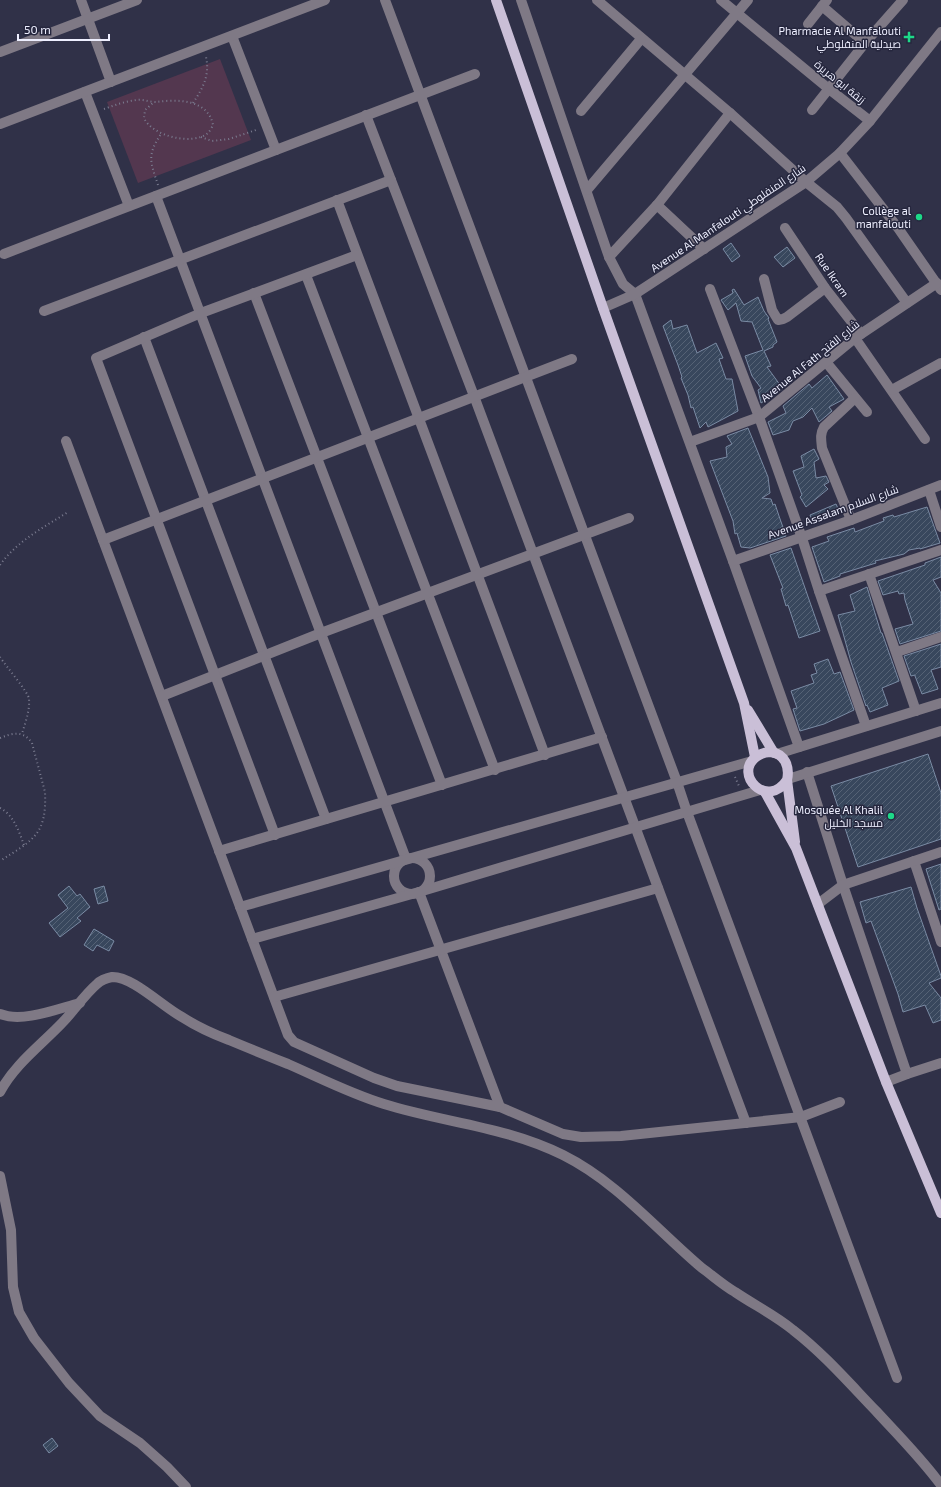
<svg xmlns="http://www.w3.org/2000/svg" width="941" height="1487" viewBox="0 0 941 1487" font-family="'Exo 2',Cairo,sans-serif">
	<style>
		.green { fill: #53374f }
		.building { fill: url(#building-hatch); stroke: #7a8ba4 }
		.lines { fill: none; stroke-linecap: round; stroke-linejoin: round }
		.path { stroke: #7b7c90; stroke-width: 2; stroke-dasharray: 1 3; stroke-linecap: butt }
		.minor { stroke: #7f7985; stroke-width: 10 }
		.major { stroke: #cabfd7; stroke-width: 10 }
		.poi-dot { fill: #1dd988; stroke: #26273e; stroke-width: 1.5 }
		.labels { text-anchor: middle; stroke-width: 3; stroke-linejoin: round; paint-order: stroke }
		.poi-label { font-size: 11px; fill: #eeefff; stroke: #26273e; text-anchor: end }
		.street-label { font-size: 11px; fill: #eeefff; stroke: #26273e }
	</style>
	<defs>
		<pattern id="building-hatch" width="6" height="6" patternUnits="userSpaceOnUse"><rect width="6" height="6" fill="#38475d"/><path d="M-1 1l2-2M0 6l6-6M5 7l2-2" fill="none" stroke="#556275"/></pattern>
	</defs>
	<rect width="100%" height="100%" fill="#303148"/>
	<!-- green -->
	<path class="green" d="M220,59L251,140L138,183L107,102Z"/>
	<!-- building -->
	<g class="building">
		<path d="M731,243L740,256L732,262L723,249Z"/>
		<path d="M787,247L795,258L783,267L774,257Z"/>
		<path d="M734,289L744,305L758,297L764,311L769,318L768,319L777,342L773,345V347L764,351L771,366L767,367L783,389L761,403L758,390L761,388L752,376L745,356L763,350L752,322L741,321L736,303L728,310L721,300L733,293L732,290Z"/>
		<path d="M671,320L673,329L687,325L697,353L716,343L723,358L719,359L726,379H732L738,411L708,427L706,422L700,428L693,407L691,408L688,395L681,378L682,377L678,365L663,326Z"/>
		<path d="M827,375L844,399L829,407L832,411L819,422L812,408L803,417L793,421L789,430L773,435L768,422L786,413L783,406L809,384L812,388Z"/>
		<path d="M748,428L768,477L770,493L762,498L771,499L773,505L775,504L779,516L786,536L750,548L741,547L737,533L735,534L733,521L710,461L727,457L726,447L732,444L727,436Z"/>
		<path d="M814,449L819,459L814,462L816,478L826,476L829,482L824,485L828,489L806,507L800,497L802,495L793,471L804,467L801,456Z"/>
		<path d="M836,504L840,513L813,522L810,515Z"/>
		<path d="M927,507L940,543L920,549V548L909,550L904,554L875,561L876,563L840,574V576L824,582L812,547L829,541L827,537L854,528L855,532L884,521L883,518L893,515L894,517Z"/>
		<path d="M791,548L820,631L799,638L788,605L786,606L781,589L783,588L770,555Z"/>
		<path d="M941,557V577L933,580L941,593V631L900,644L895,629L913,624L905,600L904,593L899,594L898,591L883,595L878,581L925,565V563Z"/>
		<path d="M867,587L881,633H882L899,681L882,688L888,705L870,712L867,705L866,706L851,662L838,615L855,611L850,595Z"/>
		<path d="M941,644V667L931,670L938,689L922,694L915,676V675L911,676L904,656Z"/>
		<path d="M828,659L834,674L840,672L854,710L824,724L800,731L793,709L797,708L791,691L814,683L811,675L817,673L814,664Z"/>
		<path d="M928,754L941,793V839L858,867L831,786Z"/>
		<path d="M941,864V909L939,910L926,869Z"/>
		<path d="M69,886L77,896L80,894L90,907L77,918L81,921L60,937L49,923L68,908L58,895Z"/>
		<path d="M104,886L108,901L98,904L94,889Z"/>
		<path d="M911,887L917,908L941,976V978L929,983L941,998V1020L933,1023L925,1005L903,1012L898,994L871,921L866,923L860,902Z"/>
		<path d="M94,929L114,941L109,951L97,945L93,951L84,945Z"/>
		<path d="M52,1438L58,1446L49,1453L43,1445Z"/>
	</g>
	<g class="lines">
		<!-- path -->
		<g class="path">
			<path d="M193,103C203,88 210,75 206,57"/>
			<path d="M104,109C115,105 126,101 137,100C143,99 149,102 156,102C177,99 208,99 213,125C212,127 210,131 208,133C192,146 152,136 144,118L145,110L154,102"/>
			<path d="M201,137L212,141L229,139L256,130"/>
			<path d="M158,185C150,161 147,155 161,134"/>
			<path d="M0,565C18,540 43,528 68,512"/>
			<path d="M0,657C5,665 29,693 29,699C30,711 25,723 22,734"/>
			<path d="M0,738C13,733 23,730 32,743L45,792C47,835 33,840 0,861"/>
			<path d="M735,777L739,786"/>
			<path d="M0,808C14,815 19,832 24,845"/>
		</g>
		<!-- minor -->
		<g class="minor">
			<path d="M81,0L111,82"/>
			<path d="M385,0L677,782L687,812L897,1378"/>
			<path d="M521,0L609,257L623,284L635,294L733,561L799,747"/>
			<path d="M597,0L730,113L806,182L837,207L846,218L907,303"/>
			<path d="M721,0L829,89L870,121"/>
			<path d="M822,6L865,43"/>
			<path d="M808,24L827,0"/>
			<path d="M232,36L276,150"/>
			<path d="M0,52L137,0"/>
			<path d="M85,92L129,206"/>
			<path d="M812,110L865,43L903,0"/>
			<path d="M581,111L641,39"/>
			<path d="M366,115L474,396L746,1123"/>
			<path d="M0,124L325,0"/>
			<path d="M840,153L898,228L941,290"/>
			<path d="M587,190L748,0"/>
			<path d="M156,196L406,859"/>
			<path d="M337,200L545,755"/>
			<path d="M657,205L704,249"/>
			<path d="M785,228L825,288L861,334"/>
			<path d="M4,254L475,74"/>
			<path d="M609,257L657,205L730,113"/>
			<path d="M306,275L495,770"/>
			<path d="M764,279L772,310L778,320L783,319L787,317L825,288"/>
			<path d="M710,289L759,417L802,538L819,591L866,726"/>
			<path d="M254,293L442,785"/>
			<path d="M603,308L635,294L806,182L840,153L870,121L941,32"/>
			<path d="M44,311L391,180"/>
			<path d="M144,337L326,819"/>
			<path d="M855,338L925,439"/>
			<path d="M826,362L867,412"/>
			<path d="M892,390L941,363"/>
			<path d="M66,441L288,1035L294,1042L374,1078L397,1086L500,1107L563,1134L581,1137L621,1136L801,1117L840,1102"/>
			<path d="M690,442L759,417L855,338L937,283"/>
			<path d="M929,490L941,527"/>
			<path d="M851,520L822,448C821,439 820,434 824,427L855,398"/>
			<path d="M103,540L572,359"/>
			<path d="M733,561L851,520L941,485"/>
			<path d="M869,574L916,711"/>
			<path d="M819,591L941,550"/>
			<path d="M897,652L941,637"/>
			<path d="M162,696L321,633L629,518"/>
			<path d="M777,754L941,703"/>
			<path d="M807,772L843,885L907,1074L941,1063"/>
			<path d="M788,779L941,731"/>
			<path d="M275,835L96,358L201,313L357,255"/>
			<path d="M219,851L602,737"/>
			<circle cx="412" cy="876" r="18"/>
			<path d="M914,861L941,942"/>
			<path d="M419,892L500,1107"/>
			<path d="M818,904L843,885L941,852"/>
			<path d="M240,907L752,761"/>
			<path d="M252,939L419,892L760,790"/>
			<path d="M274,997L658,888"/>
			<path d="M0,1014C22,1023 57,1009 80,1003"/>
			<path d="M886,1082L907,1074"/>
			<path d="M0,1092C14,1065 41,1045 62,1023C74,1011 84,995 97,984C101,980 107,978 112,977C132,976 163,1007 182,1017C196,1026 213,1034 229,1040C248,1048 268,1056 288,1064C320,1078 351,1094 384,1104C445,1123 504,1126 563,1155C617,1182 656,1229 702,1268C713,1276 723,1285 735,1292C754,1305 775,1315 793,1330C824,1354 849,1383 876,1411C898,1435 922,1459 941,1485"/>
			<path d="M0,1176L11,1230L13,1287L19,1312L34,1338L69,1383L100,1416L140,1443L167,1467L186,1487"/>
		</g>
		<!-- major -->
		<g class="major">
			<path d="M496,0L603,308L744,703L755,757"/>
			<path d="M748,710L774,753"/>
			<path d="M787,780C767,810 733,774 756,757C760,754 765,752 771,752C785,754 790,767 787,780L795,842"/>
			<path d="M765,792L796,848L886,1082L941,1213"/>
		</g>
	</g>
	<!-- markers -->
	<g class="poi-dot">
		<path d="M907 31h4v4h4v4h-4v4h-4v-4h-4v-4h4z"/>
		<circle cx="919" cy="217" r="4"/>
		<circle cx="891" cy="816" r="4"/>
	</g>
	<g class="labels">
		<!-- poi labels -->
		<g class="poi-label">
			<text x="901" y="35">Pharmacie Al Manfalouti<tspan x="901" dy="13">صيدلية المنفلوطي</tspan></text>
			<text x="911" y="215">Collège al<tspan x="911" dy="13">manfalouti</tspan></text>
			<text x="883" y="814">Mosquée Al Khalil<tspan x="883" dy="13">مسجد الخليل</tspan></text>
		</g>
		<!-- street labels -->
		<g class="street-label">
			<text transform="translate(840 82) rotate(39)" y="4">زنقة ابو هريرة</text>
			<text transform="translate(728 218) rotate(-34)" y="4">Avenue Al Manfalouti شارع المنفلوطي</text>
			<text transform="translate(832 275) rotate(55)" y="4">Rue Ikram</text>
			<text transform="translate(810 361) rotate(-39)" y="4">Avenue Al Fath شارع الفتح</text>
			<text transform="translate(833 512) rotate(-20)" y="4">Avenue Assalam شارع السلام</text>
		</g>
	</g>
	<!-- scale -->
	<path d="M18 34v6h91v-6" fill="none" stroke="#eeefff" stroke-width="2"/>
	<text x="24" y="34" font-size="12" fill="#eeefff" stroke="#26273e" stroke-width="3" paint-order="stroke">50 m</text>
</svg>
